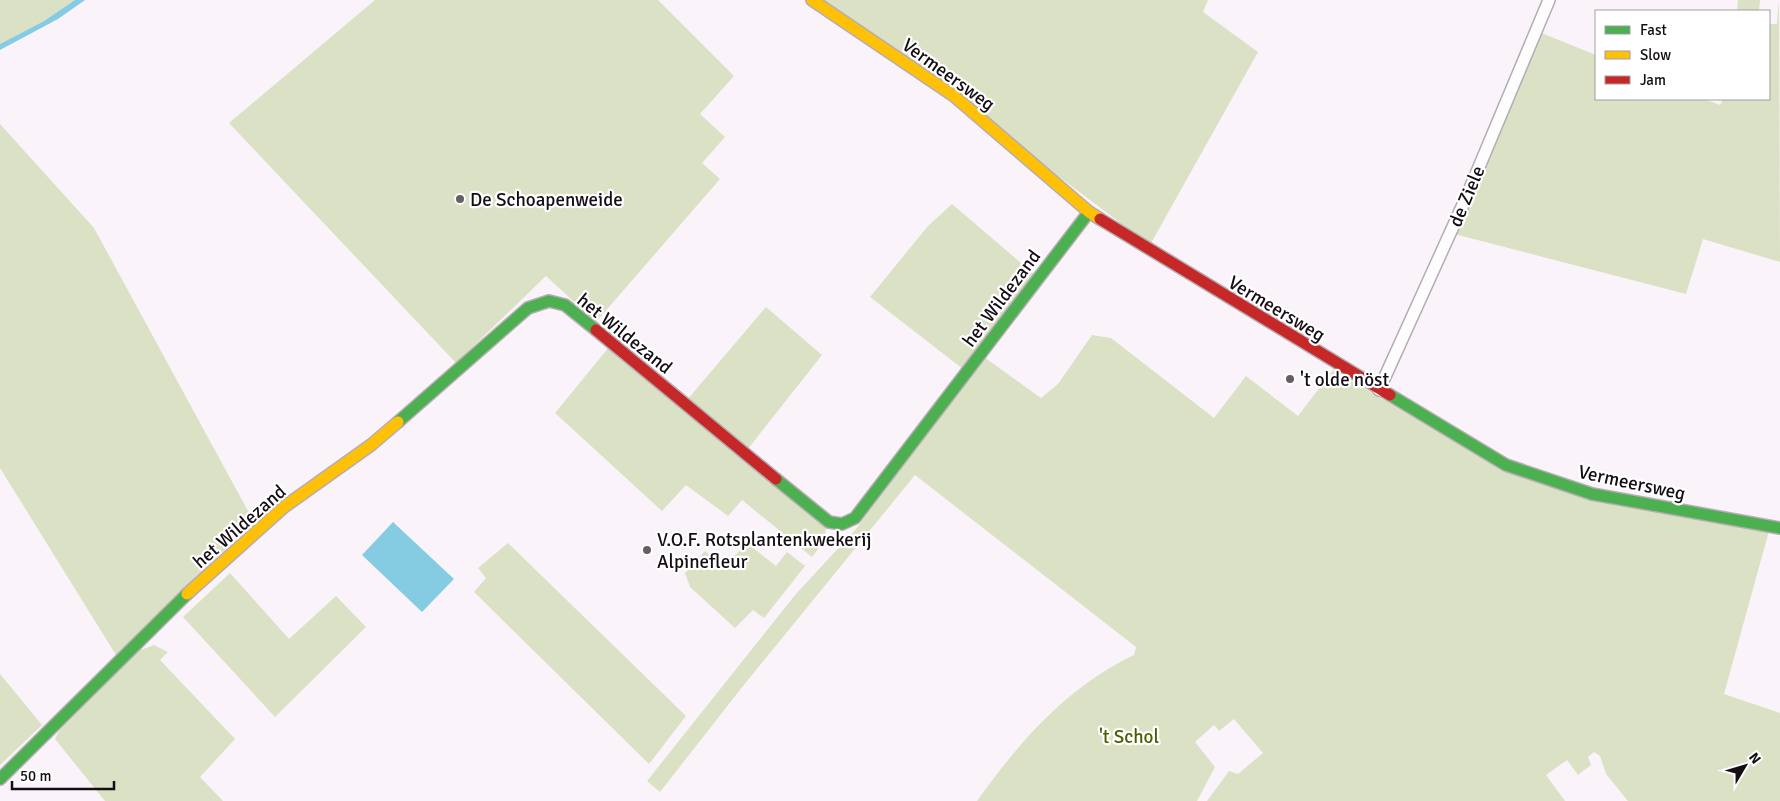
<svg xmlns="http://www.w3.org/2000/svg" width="1780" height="801" viewBox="0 0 1780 801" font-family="Signika,sans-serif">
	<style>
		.green { fill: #dbe1c5 }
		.water { fill: #85cbe2 }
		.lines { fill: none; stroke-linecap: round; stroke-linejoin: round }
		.street-casing { stroke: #b4adb3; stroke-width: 14 }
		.fast-casing { stroke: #b4adb3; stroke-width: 14 }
		.slow-casing { stroke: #b4adb3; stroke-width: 14 }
		.jam-casing { stroke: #b4adb3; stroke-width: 14 }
		.street { stroke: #fefdfe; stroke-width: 11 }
		.fast { stroke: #4caf50; stroke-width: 11 }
		.slow { stroke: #ffc107; stroke-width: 11 }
		.jam { stroke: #c62828; stroke-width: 11 }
		.poi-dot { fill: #655e64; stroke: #fff; stroke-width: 2 }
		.labels { text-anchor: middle; stroke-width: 4.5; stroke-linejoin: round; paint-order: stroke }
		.street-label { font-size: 19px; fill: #150d14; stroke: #fff }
		.poi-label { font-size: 19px; fill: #150d14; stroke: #fff; text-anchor: start }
		.park-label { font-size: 19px; fill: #4c5d02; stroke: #fff }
	</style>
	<rect width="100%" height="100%" fill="#faf4fa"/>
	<!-- green -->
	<g class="green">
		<path d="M0,0H75L44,21L0,44Z"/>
		<path d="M375,0H658L734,76L700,114L725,137L702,163L720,179L596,322L546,276L456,363L229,123Z"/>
		<path d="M823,0H1208L1203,12L1258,52L1150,245Z"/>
		<path d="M1738,0H1760L1759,11H1737Z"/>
		<path d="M1779,0L1780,262L1703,239L1686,294L1454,234L1539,32L1596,55V99H1704L1720,105L1723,99H1769V24H1777Z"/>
		<path d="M0,124L94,228L254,522L116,655L0,468Z"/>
		<path d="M952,204L1034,274L963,369L870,297L928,226Z"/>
		<path d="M766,307L822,355L747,450L687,400Z"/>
		<path d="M1092,335L1111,338L1214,418L1246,376L1298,416L1333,370L1497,466L1769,531L1724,694L1780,713V801H1628L1606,774L1600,756L1594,752L1588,757L1591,765L1578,775L1567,760L1546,775L1565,801H1207L1229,771L1238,774L1263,753L1234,719L1219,731L1214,725L1195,742L1215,767L1197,801H977C1019,742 1067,687 1134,655L1136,647L915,475L743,686L660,792L647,781L795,595L856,529L984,357L1041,398L1058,384Z"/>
		<path d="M610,346L826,528L825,540L812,557L742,500L728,516L686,485L662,511L555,413Z"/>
		<path d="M508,543L686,716L649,764L474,592L486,578L478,568Z"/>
		<path d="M747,543L776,566L787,552L805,566L764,618L753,610L735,628L690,587L685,573L705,551L724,567Z"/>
		<path d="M230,573L289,639L336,596L366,627L275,717L183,617Z"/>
		<path d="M154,645L168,652L160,660L235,739L200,777L223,801H105L55,739L59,731L138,651Z"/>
		<path d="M0,674L42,725L0,765Z"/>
	</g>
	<!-- water -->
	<g class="water">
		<path d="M75,0H85L58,19L0,50V44L44,21Z"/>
		<path d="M393,522L454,579L422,612L362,555Z"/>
	</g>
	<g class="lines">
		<defs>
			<path id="street" d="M1379,390L1466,198L1549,0"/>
			<g id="fast">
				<path d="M1390,395L1506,465L1592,494L1780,528"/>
				<path d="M398,422L528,308L549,301L565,305L596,330"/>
				<path d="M776,479L829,522L842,524L855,518L1089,212"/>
				<path d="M0,779L187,594"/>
			</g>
			<g id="slow">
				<path d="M812,0L954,96L1089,212L1100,219"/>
				<path d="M187,594L284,507L371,445L398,422"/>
			</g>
			<g id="jam">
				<path d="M1100,219L1390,395"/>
				<path d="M596,330L776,479"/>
			</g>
		</defs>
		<!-- street casing -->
		<use href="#street" class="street-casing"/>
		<!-- fast casing -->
		<use href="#fast" class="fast-casing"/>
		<!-- slow casing -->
		<use href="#slow" class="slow-casing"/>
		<!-- jam casing -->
		<use href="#jam" class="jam-casing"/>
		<!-- street -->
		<use href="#street" class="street"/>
		<!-- fast -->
		<use href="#fast" class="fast"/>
		<!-- slow -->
		<use href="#slow" class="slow"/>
		<!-- jam -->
		<use href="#jam" class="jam"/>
	</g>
	<!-- markers -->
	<g class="poi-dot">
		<circle cx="460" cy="199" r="5"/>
		<circle cx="1290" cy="379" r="5"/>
		<circle cx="647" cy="550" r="5"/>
	</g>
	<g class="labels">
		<!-- street labels -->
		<g class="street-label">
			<text transform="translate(949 74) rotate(36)" y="7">Vermeersweg</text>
			<text transform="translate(1466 196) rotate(-67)" y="7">de Ziele</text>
			<text transform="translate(1001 298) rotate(-53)" y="7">het Wildezand</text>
			<text transform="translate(1277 308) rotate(31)" y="7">Vermeersweg</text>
			<text transform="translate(625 333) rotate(39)" y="7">het Wildezand</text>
			<text transform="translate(1632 482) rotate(12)" y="7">Vermeersweg</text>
			<text transform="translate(239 526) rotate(-41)" y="7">het Wildezand</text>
		</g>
		<!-- poi labels -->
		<g class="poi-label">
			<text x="470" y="206">De Schoapenweide</text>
			<text x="1300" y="386">'t olde nöst</text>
			<text x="657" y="546">V.O.F. Rotsplantenkwekerij<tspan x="657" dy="22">Alpinefleur</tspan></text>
		</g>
		<!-- park labels -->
		<g class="park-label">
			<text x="1129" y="743">'t Schol</text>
		</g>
	</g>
	<!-- legend -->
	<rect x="1595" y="10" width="175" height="90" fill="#ffffff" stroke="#a19ea1"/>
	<rect x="1605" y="26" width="25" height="8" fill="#4caf50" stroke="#a19ea1"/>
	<text x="1640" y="35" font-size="15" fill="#150d14">Fast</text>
	<rect x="1605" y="51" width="25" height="8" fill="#ffc107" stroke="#a19ea1"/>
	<text x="1640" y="60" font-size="15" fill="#150d14">Slow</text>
	<rect x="1605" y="76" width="25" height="8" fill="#c62828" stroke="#a19ea1"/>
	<text x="1640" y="85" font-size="15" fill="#150d14">Jam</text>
	<!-- north arrow -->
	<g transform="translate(1745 766) rotate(52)" stroke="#ffffff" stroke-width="4" paint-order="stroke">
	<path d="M0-4L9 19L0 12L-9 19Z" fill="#150d14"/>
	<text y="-8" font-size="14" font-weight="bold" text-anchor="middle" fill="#150d14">N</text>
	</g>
	<!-- scale -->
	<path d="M12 781v8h102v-8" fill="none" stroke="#150d14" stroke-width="2.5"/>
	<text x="20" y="781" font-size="15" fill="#150d14" stroke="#ffffff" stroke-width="4" paint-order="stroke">50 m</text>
</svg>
